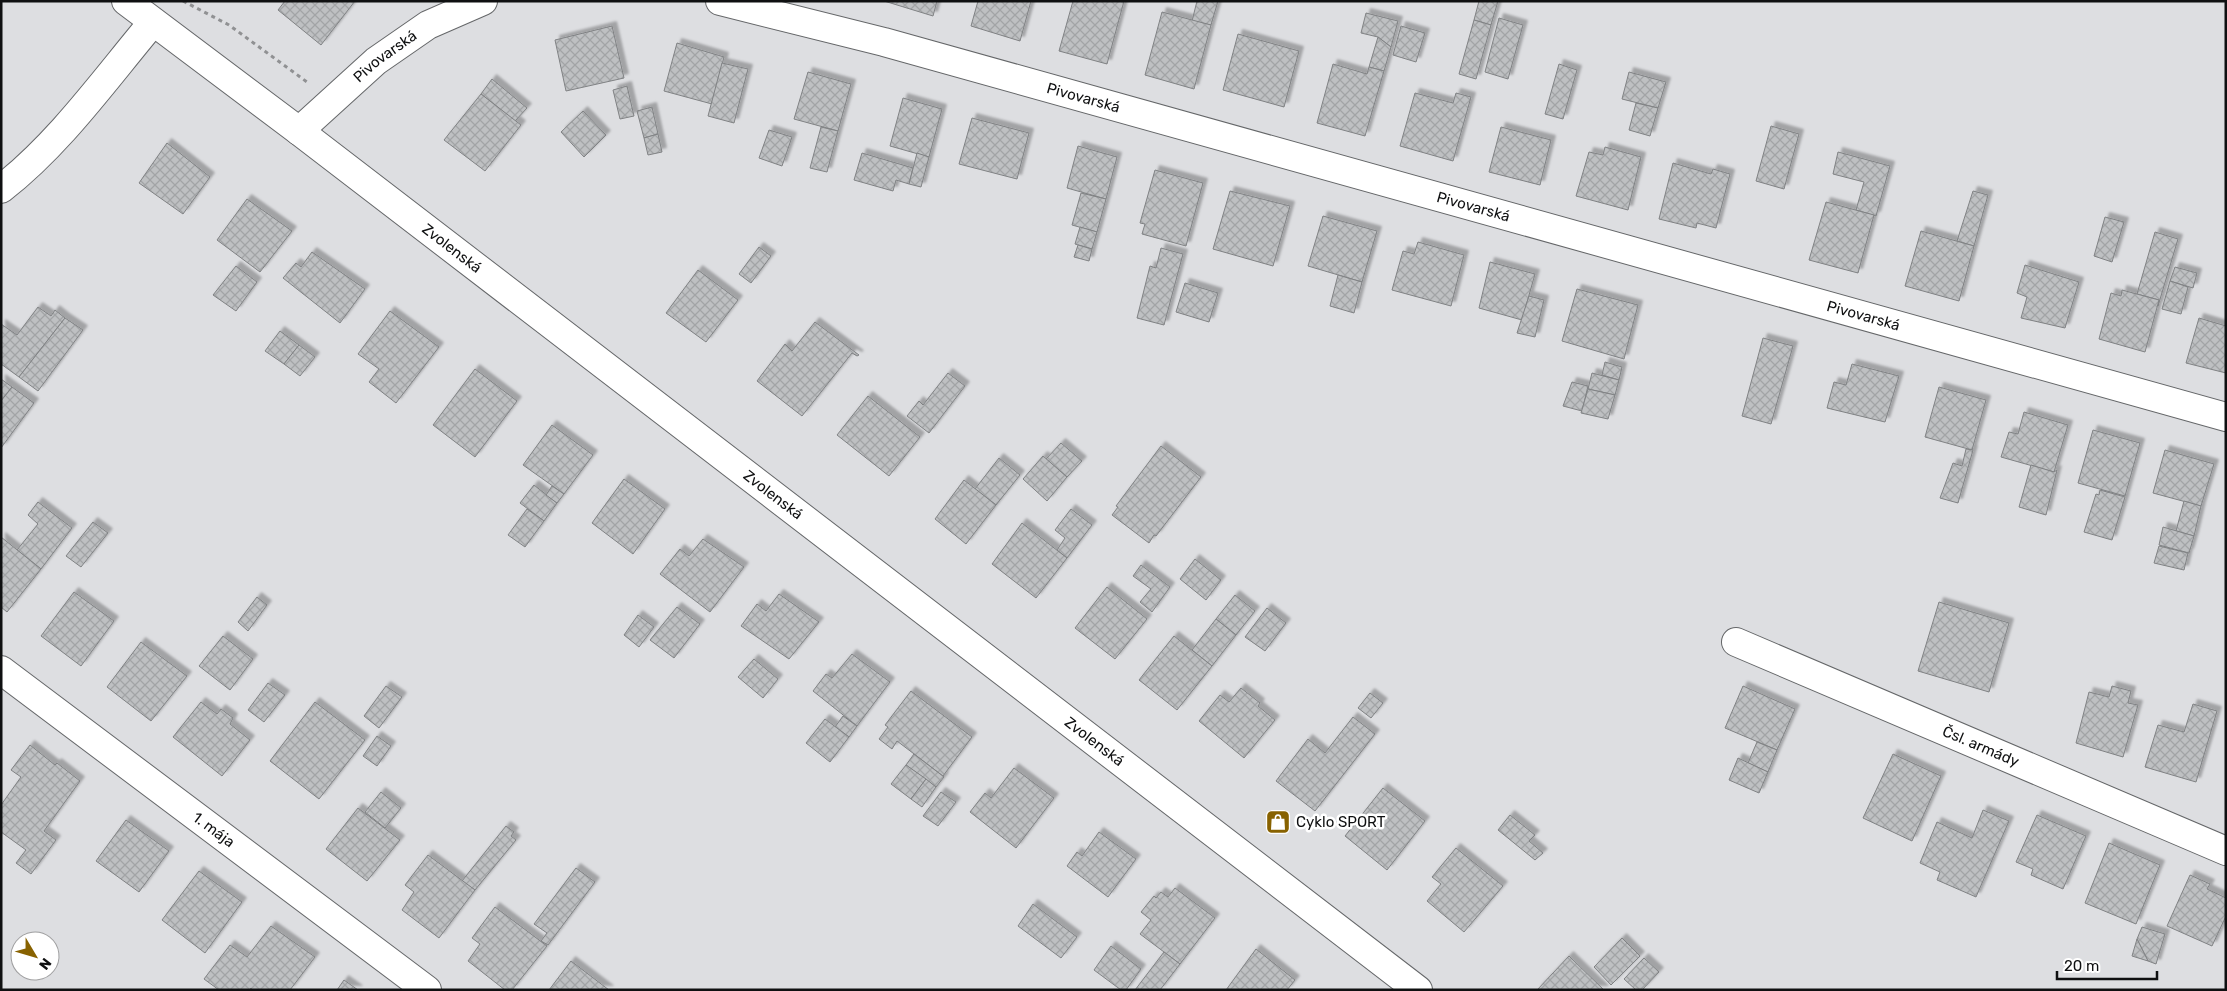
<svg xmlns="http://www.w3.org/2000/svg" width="2227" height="991" viewBox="0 0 2227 991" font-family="Rubik,sans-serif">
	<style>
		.building { fill: url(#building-cross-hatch); stroke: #808284; filter: url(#shadow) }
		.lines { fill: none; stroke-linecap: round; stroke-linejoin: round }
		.minor-casing { stroke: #656769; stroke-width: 30 }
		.path { stroke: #909193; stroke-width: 3; stroke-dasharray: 4 4; stroke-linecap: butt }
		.minor { stroke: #fff; stroke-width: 28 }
		.labels { text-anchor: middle; stroke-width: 5; stroke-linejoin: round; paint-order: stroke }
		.street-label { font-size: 15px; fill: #0f1011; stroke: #fff }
		.poi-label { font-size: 15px; fill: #0f1011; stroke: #fff; text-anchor: start }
	</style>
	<defs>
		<pattern id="building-cross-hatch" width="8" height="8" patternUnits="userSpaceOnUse" patternTransform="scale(1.25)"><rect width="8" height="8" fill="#bec0c2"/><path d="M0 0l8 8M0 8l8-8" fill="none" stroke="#a2a4a6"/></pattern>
		<filter id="shadow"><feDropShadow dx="4.5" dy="-4.5" stdDeviation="1" flood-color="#0004"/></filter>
	</defs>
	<rect width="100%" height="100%" fill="#dddee1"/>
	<!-- building -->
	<g class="building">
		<path d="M285,1H355L321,45L278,10Z"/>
		<path d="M884,1H937L933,16Z"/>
		<path d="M978,1H1031L1020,41L971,26Z"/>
		<path d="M1073,1H1124L1107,64L1059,51Z"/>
		<path d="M1197,1H1218L1211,25L1192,21Z"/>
		<path d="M1479,1H1498L1491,25L1474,20Z"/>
		<path d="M1162,12L1211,25L1194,89L1145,75Z"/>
		<path d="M1366,13L1398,21L1391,47L1378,37L1361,33Z"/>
		<path d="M1499,18L1523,25L1508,79L1485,72Z"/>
		<path d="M1474,20L1491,25L1476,79L1459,74Z"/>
		<path d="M612,26L624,78L566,91L555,40Z"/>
		<path d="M1401,26L1425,33L1416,62L1393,55Z"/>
		<path d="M1238,34L1299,51L1284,107L1223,90Z"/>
		<path d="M1378,37L1391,47L1384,71L1369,67Z"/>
		<path d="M677,43L724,57L712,104L664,91Z"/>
		<path d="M722,63L748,69L734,123L708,116Z"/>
		<path d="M1333,64L1367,74L1369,67L1384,71L1365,136L1317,123Z"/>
		<path d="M1559,64L1577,70L1563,119L1545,114Z"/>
		<path d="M808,72L851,84L838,131L794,119Z"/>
		<path d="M1629,72L1666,82L1658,108L1622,99Z"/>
		<path d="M492,79L527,108L515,121L481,94Z"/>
		<path d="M627,86L634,116L620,119L613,90Z"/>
		<path d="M1415,93L1453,103L1456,93L1471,97L1453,161L1400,146Z"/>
		<path d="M481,94L521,125L485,171L444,140Z"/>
		<path d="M903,98L942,109L929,157L890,146Z"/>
		<path d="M1636,103L1658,108L1650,136L1629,130Z"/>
		<path d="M652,107L658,134L644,138L637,111Z"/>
		<path d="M583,111L606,135L584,157L561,132Z"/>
		<path d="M972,118L1029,133L1017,179L959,164Z"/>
		<path d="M1771,126L1799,134L1784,189L1756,181Z"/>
		<path d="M821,127L838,131L827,172L810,168Z"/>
		<path d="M1501,127L1551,140L1540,185L1489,172Z"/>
		<path d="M769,130L792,137L782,166L759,158Z"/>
		<path d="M658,134L662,152L648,155L644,138Z"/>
		<path d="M167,143L210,177L183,214L139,183Z"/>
		<path d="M1078,146L1117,157L1106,199L1067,188Z"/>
		<path d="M1605,147L1641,157L1628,210L1576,196L1589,152L1603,155Z"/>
		<path d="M1838,152L1890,166L1876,216L1856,210L1864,182L1833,174Z"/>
		<path d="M862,153L913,168L909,184L896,180L893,191L854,180Z"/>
		<path d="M917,153L929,157L921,187L909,184Z"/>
		<path d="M1673,163L1711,174L1713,169L1730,174L1716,228L1697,223L1696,228L1659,219Z"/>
		<path d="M1155,170L1203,183L1186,246L1142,234L1145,224L1140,223Z"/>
		<path d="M1230,191L1290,206L1273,266L1213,249Z"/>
		<path d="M1973,191L1988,195L1974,246L1957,241Z"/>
		<path d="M1081,193L1106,199L1097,232L1072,225Z"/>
		<path d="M247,199L292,231L260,272L217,240Z"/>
		<path d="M1826,202L1874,215L1858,273L1809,260Z"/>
		<path d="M1323,216L1377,231L1362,282L1308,266Z"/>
		<path d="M2105,217L2124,222L2112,262L2094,256Z"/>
		<path d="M1080,227L1097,232L1092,249L1075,244Z"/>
		<path d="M1921,231L1974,246L1959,301L1905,286Z"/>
		<path d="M2155,232L2178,239L2158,306L2159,300L2137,294Z"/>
		<path d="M1418,242L1464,255L1451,306L1392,290L1403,251L1414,254Z"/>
		<path d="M1078,245L1092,249L1089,261L1074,257Z"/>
		<path d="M759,247L771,256L751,283L739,274Z"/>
		<path d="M1161,248L1183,254L1164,325L1137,318L1150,266L1156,268Z"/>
		<path d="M312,252L365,289L340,323L283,278L296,263L301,267Z"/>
		<path d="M1490,262L1535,274L1522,320L1479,308Z"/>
		<path d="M2025,265L2079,282L2065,328L2021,318L2027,297L2017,293Z"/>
		<path d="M236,266L257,282L236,311L213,295Z"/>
		<path d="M2175,267L2197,273L2193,288L2170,281Z"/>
		<path d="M698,270L738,300L706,342L666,313Z"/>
		<path d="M1338,275L1362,282L1354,313L1330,306Z"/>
		<path d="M2170,281L2188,287L2181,314L2162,309Z"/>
		<path d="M1185,283L1218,293L1209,322L1176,312Z"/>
		<path d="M1577,289L1638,305L1624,359L1562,341Z"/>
		<path d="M2122,290L2159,300L2145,352L2099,339L2111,293L2121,296Z"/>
		<path d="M1529,296L1544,300L1535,337L1517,333Z"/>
		<path d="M38,307L51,316L55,310L65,318L19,377L1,364V324L17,335Z"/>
		<path d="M390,311L439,347L396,403L369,382L379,369L358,354Z"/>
		<path d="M65,318L83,330L38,391L19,377Z"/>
		<path d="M2199,318L2226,326V373L2186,363Z"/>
		<path d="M815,322L859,355L857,356L852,353L802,416L757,381L785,344L792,351Z"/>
		<path d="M280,331L299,345L284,364L265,351Z"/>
		<path d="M1763,338L1793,346L1771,424L1742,416Z"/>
		<path d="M299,345L315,357L300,376L284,364Z"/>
		<path d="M1605,362L1622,367L1619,380L1602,375Z"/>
		<path d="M1852,364L1899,376L1885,422L1827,408L1834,382L1846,385Z"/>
		<path d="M475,369L517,401L475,457L433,425Z"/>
		<path d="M948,373L965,386L929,433L907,416L919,401L923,405Z"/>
		<path d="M1592,373L1619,380L1615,395L1588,389Z"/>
		<path d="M1,379L12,387L1,401Z"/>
		<path d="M1572,382L1588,386L1582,411L1563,406Z"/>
		<path d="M12,387L34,403L1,448V401Z"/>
		<path d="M1939,387L1986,400L1972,450L1925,437Z"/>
		<path d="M1588,389L1615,395L1608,419L1581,413Z"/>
		<path d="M868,396L920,437L889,476L837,435Z"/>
		<path d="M2024,412L2068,425L2054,472L2001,457L2009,432L2018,434Z"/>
		<path d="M552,425L593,455L564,494L523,465Z"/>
		<path d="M2093,430L2140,443L2125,496L2078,483Z"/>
		<path d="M1061,443L1082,461L1067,477L1046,459Z"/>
		<path d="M1161,446L1201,477L1156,536L1154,535L1149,543L1112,515L1118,507L1116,506Z"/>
		<path d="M1966,449L1973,450L1958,503L1940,498L1953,463L1962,466Z"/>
		<path d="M2165,450L2214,464L2201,506L2153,493Z"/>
		<path d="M1043,456L1067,477L1047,501L1023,479Z"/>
		<path d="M999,458L1020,475L996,505L975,489Z"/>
		<path d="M2031,465L2054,472L2057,470L2046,515L2019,507Z"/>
		<path d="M624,479L665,509L633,554L592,523Z"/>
		<path d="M964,480L996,505L966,544L935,519Z"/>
		<path d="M534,485L557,503L544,521L520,503Z"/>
		<path d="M552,486L564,494L557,503L546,495Z"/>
		<path d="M2100,490L2125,497L2112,540L2084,532L2096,494L2099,495Z"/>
		<path d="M2184,501L2201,506L2194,536L2176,531Z"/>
		<path d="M38,502L72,528L41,569L17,550L38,524L28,515Z"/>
		<path d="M527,509L544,521L525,547L508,535Z"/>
		<path d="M1071,509L1092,525L1067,558L1057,550L1065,538L1055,530Z"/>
		<path d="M93,522L108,533L81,567L66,556Z"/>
		<path d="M1022,523L1067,558L1036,598L992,564Z"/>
		<path d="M2163,527L2194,536L2189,553L2159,545Z"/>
		<path d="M1,537L41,569L7,612L1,607Z"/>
		<path d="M703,539L744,567L710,612L660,574L680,549L689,556Z"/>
		<path d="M2159,546L2188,553L2184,570L2154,563Z"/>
		<path d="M1195,559L1221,580L1206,600L1180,579Z"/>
		<path d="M1141,565L1170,587L1152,612L1140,602L1151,589L1133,576Z"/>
		<path d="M1107,587L1147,619L1115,659L1075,628Z"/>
		<path d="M74,592L114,621L81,666L41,636Z"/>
		<path d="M779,594L819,622L789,659L741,626L757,604L766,611Z"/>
		<path d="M1235,595L1255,611L1236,635L1216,619Z"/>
		<path d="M257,597L267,605L248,631L238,622Z"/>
		<path d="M1939,602L2009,623L1989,692L1918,671Z"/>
		<path d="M677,607L700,624L674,658L650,640Z"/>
		<path d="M1267,608L1286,623L1265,651L1245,637Z"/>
		<path d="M638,615L654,627L639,647L624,635Z"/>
		<path d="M1216,619L1236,635L1212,666L1192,650Z"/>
		<path d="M223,636L253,659L230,690L199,666Z"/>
		<path d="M1174,636L1212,666L1177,710L1139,680Z"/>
		<path d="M141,642L187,676L151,721L107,687Z"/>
		<path d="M852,654L890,682L857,726L813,691L826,674L832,678Z"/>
		<path d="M754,659L778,679L763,698L738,677Z"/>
		<path d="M268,683L285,695L264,722L248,710Z"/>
		<path d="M386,686L402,697L379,728L364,716Z"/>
		<path d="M1743,686L1795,709L1777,750L1725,728Z"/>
		<path d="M2112,686L2131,691L2128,703L2138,705L2123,757L2076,743L2089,692L2109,697Z"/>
		<path d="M1241,688L1260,703L1258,706L1275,720L1244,758L1199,721L1220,695L1229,702Z"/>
		<path d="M911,691L972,737L943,776L897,741L892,749L879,739L888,727L885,725Z"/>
		<path d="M1370,693L1383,703L1371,718L1358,708Z"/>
		<path d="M201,702L217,714L221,709L233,718L230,724L250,740L222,776L173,737Z"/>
		<path d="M315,702L365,740L319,799L270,761Z"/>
		<path d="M2193,704L2217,711L2196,782L2145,767L2158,725L2184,732Z"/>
		<path d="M843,716L857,726L849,737L835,727Z"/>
		<path d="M1353,717L1375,734L1315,811L1276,781L1308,739L1325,753Z"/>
		<path d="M825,719L849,737L830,762L806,743Z"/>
		<path d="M377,736L391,746L377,766L363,756Z"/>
		<path d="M1757,742L1777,750L1768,772L1748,763Z"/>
		<path d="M30,745L55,765L57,763L80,781L44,831L56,840L31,874L16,863L26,850L1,832V805L21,777L11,770Z"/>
		<path d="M914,754L944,777L936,787L906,765Z"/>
		<path d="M1893,754L1941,776L1912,841L1863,818Z"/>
		<path d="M1738,758L1768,772L1759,793L1729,780Z"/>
		<path d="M906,765L926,779L911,799L891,784Z"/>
		<path d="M1014,768L1054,798L1016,848L970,812L985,793L991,798Z"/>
		<path d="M926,779L936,787L922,807L911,799Z"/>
		<path d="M1383,788L1425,821L1387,870L1345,836Z"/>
		<path d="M381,792L401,808L385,828L365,812Z"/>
		<path d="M941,792L956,802L938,826L923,816Z"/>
		<path d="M358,808L400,840L367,881L326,849Z"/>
		<path d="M1983,810L2009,821L1976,897L1937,880L1940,872L1920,863L1937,822L1972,838Z"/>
		<path d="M1510,815L1535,835L1529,841L1543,853L1535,860L1498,830Z"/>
		<path d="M2037,815L2086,836L2063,889L2031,875L2033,869L2016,862Z"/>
		<path d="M126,820L169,851L139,892L96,861Z"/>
		<path d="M506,826L514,832L511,836L516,840L475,890L462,881Z"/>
		<path d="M1099,832L1136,859L1108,897L1067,866L1077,852L1082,856Z"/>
		<path d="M2109,843L2160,865L2136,924L2085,903Z"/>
		<path d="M1456,848L1503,886L1464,932L1427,901L1441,884L1432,877Z"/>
		<path d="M428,855L475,890L439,938L402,910L414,892L405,885Z"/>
		<path d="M576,868L595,882L548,945L541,941L547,933L534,924Z"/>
		<path d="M199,871L242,902L205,953L162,920Z"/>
		<path d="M2190,875L2210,884L2207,889L2226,898V916L2212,946L2167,926Z"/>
		<path d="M1175,888L1215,918L1180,964L1140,934L1151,920L1141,912L1154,896L1156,898L1161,892L1168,897Z"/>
		<path d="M1033,904L1077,937L1061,958L1018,926Z"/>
		<path d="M495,907L547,946L512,990H505L468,961L480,944L472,938Z"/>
		<path d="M271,926L315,957L290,990H253L251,988L249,990H219L204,979L230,945L247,957Z"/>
		<path d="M2142,927L2165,934L2156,964L2148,961L2137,939Z"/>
		<path d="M1622,938L1640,956L1611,985L1594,967Z"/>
		<path d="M2137,939L2148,961L2132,956Z"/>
		<path d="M1111,946L1141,969L1126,990H1121L1094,970Z"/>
		<path d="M1256,949L1295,980L1287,990H1226Z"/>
		<path d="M1164,952L1180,964L1160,990H1135Z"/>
		<path d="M1569,956L1604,990H1537Z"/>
		<path d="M1644,958L1659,972L1642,990H1636L1624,979Z"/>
		<path d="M571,961L609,990H549Z"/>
		<path d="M344,980L358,990H337Z"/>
	</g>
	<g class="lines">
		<defs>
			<g id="minor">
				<path id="s1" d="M126,1L299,131L1418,990"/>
				<path id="s2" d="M720,1L884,42L2226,417"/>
				<path id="s3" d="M299,131L376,61L428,25L483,1"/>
				<path d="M1,189C60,143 105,79 153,22"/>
				<path id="s4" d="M1736,642L2226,851"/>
				<path id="s5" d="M1,670L427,990"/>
			</g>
		</defs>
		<!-- minor casing -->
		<use href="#minor" class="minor-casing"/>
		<!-- path -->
		<path class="path" d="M183,1L229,25L307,82"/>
		<!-- minor -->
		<use href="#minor" class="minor"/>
	</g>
	<!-- icons -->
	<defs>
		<symbol id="shop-square" viewBox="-11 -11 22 22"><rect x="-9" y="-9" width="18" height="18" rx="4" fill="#886200" stroke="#fff"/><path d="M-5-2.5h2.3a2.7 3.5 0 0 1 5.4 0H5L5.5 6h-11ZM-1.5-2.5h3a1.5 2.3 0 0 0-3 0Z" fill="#fff"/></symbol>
	</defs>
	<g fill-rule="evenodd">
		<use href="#shop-square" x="1264" y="808" width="28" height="28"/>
	</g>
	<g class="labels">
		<!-- street labels -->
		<g class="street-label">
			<text dy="5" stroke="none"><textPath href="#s3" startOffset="114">Pivovarská</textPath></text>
			<text dy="5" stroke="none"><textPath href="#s2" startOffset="376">Pivovarská</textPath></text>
			<text dy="5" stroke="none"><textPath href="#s2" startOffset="781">Pivovarská</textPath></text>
			<text dy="5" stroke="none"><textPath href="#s1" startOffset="409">Zvolenská</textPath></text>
			<text dy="5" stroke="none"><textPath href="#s2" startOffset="1186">Pivovarská</textPath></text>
			<text dy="5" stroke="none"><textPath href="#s1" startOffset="814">Zvolenská</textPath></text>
			<text dy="5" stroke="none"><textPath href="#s1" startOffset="1219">Zvolenská</textPath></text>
			<text dy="5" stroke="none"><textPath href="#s4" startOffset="266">Čsl. armády</textPath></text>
			<text dy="5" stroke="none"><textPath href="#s5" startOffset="266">1. mája</textPath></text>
		</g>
		<!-- poi labels -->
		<g class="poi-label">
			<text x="1296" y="827">Cyklo SPORT</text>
		</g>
	</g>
	<!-- border -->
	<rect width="2227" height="991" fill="none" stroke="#0f1011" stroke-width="5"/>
	<!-- north arrow -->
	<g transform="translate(35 956) rotate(128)"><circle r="24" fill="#ffffff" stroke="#9f9fa0"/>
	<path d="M0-4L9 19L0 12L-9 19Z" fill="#886200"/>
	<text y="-8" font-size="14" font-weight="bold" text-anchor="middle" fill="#0f1011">N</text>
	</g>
	<!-- scale -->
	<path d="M2057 971v8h100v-8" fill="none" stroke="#0f1011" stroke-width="2.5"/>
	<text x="2064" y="971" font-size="15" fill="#0f1011" stroke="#ffffff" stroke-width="4" paint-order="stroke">20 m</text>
</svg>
